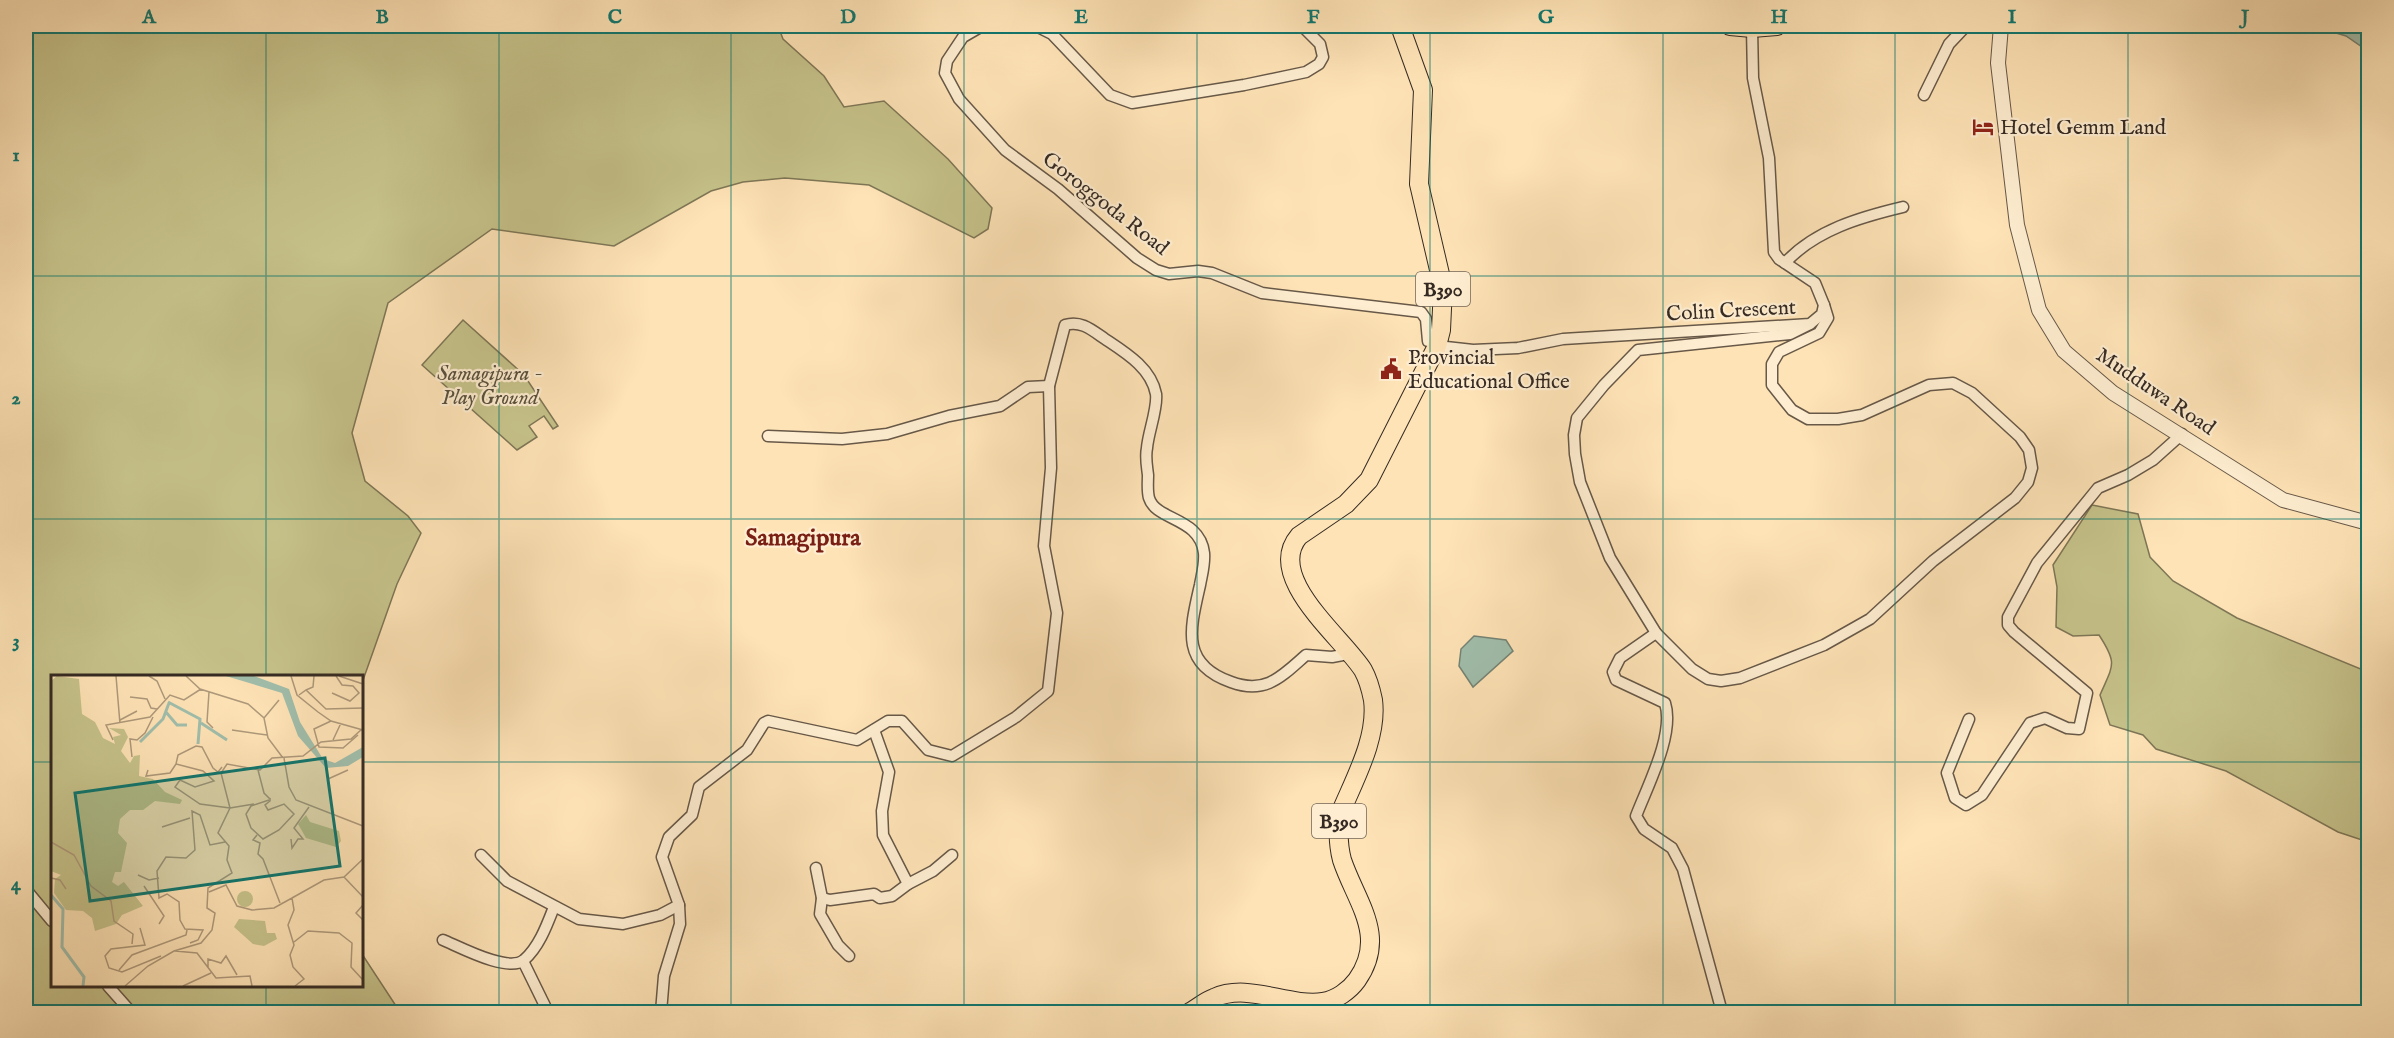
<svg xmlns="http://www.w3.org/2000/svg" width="2394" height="1038" viewBox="0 0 2394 1038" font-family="'IM FELL English',serif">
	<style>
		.green { fill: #c6c28a; stroke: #7e7656; stroke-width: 1.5 }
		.water { fill: #a0beac; stroke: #758375; stroke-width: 1.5 }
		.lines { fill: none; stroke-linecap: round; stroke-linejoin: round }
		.minor-casing { stroke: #675848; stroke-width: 13 }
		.tertiary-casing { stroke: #675848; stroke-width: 16 }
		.primary-casing { stroke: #352a23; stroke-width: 20 }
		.minor { stroke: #feedd0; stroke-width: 10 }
		.tertiary { stroke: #feedd0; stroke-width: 14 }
		.primary { stroke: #fee3b6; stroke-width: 18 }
		.grid { fill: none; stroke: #0f766e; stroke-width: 1.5; stroke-opacity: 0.55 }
		.labels { text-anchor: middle; stroke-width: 4.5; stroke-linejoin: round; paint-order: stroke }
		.shield { fill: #feedd0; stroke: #716457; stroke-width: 1.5 }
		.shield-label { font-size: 20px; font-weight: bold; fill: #352a23 }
		.poi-label { font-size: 21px; fill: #352a23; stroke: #feedd0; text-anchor: start }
		.street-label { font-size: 21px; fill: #352a23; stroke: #feedd0 }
		.park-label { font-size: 21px; font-style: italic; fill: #59503d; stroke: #feedd0 }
		.quarter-label { font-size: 24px; font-weight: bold; fill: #7a1f14; stroke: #feedd0 }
		.inset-river { fill: none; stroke: #a0beac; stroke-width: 3 }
		.inset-road { fill: none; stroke: #ae997b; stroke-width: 1.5 }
		.view { fill: #0f766e; fill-opacity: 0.15; stroke: #0f766e; stroke-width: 3 }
		.inset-edge { fill: none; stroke: #352a23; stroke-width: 3 }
		.neatline { fill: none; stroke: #0f766e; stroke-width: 2 }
		.grid-label { font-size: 20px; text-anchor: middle; font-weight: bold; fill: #0f766e }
	</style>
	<rect width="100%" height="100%" fill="#fee3b6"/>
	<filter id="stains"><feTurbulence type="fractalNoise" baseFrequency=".00333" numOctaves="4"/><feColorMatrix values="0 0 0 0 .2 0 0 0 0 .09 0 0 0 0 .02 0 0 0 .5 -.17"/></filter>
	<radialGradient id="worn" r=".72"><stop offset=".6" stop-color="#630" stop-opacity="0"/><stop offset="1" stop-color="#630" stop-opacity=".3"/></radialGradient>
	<!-- green -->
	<g class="green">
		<path d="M26,26H778L783,39L824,76L844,107L884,101L948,159L992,208L988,229L974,238L869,185L785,178L743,182L711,191L614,246L492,229L388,303L352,433L365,481L408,516L421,533L397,584L362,683V676H52V986H362V954L400,1012H26Z"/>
		<path d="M463,320L524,375L558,426L553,429L544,416L529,426L537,437L517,450L422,365Z"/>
		<path d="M2092,505L2138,514L2150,557L2173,581L2237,618L2368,672V842L2338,832L2226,771L2156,749L2143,735L2110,725L2100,695C2113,665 2118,664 2099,635L2073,636L2056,627L2057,587L2053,565Z"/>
	</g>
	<!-- water -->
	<g class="water">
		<path d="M2313,26H2368V51L2346,36Z"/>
		<path d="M1474,636L1506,640L1513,651L1473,687L1459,666L1461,649Z"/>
	</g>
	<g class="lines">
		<defs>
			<g id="minor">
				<path d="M982,26L963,37L947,61L945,73L959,99L1005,150L1058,189L1137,258L1156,270L1169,274L1198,271L1212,273L1262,293L1421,312L1426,319L1428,341L1438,342"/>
				<path d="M1036,26L1052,34L1110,95L1132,103L1244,85L1306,72L1319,64L1323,57L1320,44L1302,26"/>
				<path d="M1924,95L1949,44L1966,26"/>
				<path d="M1785,263C1815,230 1861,217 1903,207"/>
				<path d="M1810,324L1790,334L1638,350L1604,385L1577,418L1574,435L1575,454L1580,482L1610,558L1656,633L1692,669L1708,679L1721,681L1740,678L1824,645L1870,619L1933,561L2015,498L2028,482L2032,468L2029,450L2020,437L1972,393L1953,383L1929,385L1862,415L1838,419H1808L1792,410L1772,385V364L1779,352L1819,333L1828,318L1824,305"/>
				<path d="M1437,346L1473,350L1518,348L1563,339L1810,324L1822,314L1824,305L1815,283L1779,259L1774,252L1769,158L1753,78L1752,28"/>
				<path d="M768,436L842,439L887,434L949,416L1000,406L1028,387L1049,386"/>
				<path d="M1656,633L1620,658L1613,672L1616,680L1665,703C1675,734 1647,787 1636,816L1644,829L1672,848L1683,869L1722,1012"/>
				<path d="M1969,719L1947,773L1955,798L1966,805L1982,795L2030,723L2045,718L2067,728L2079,729L2087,693L2014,632L2008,625V617L2037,563L2098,488L2128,475L2153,460L2182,434"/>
				<path d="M874,730L889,772L882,811L883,835L908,884"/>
				<path d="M481,855L507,881L579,919L623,924L660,915L679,905"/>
				<path d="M816,868L822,898L820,914L838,945L849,956"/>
				<path d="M26,886L28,892L52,921"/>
				<path d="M822,898L830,900L874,894L880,898L892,896L908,884L933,871L952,855"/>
				<path d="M443,940C460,947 508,973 524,960C539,947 547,925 554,907"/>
				<path d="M523,961L548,1012"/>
				<path d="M108,986L131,1012"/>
				<path d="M661,1012L664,976L680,924L679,905L662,857L669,837L692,815L699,787L747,750L764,723L768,721L857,740L888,721H902L928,750L952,756L1016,717L1048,691L1057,613L1044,546L1051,468L1049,386L1065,325C1081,320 1092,330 1105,339C1126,353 1151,368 1156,394C1158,408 1148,433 1147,448C1145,457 1147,466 1148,475C1148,482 1147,491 1149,498C1156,521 1200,517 1204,553C1205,564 1202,574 1200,585C1190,629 1180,664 1231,682C1266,695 1282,676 1306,655L1332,657L1348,654"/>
			</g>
			<path id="tertiary" d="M2001,26L1998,63L2017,225L2039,310L2064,351L2113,393L2283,500L2368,523"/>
			<g id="primary">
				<path d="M1730,26L1752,28L1777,26"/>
				<path d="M1190,1012C1198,1008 1205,1001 1214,998C1248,982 1287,1007 1323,1002C1336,1000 1349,991 1357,980C1388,936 1356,902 1342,860C1338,845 1338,829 1340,814C1354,780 1378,738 1373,700C1371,690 1368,679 1363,670C1342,637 1264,577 1299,536L1346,504L1369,480L1437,346L1441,330L1443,287L1419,184L1423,90L1400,26"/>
			</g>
		</defs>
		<!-- minor casing -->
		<use href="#minor" class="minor-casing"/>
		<!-- tertiary casing -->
		<use href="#tertiary" class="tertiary-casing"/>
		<!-- primary casing -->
		<use href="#primary" class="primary-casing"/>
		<!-- minor -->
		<use href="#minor" class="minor"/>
		<!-- tertiary -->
		<use href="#tertiary" class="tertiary"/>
		<!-- primary -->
		<use href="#primary" class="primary"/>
	</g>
	<!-- grid -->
	<path class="grid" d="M266,26V676M499,26V1012M731,26V1012M964,26V1012M1197,26V1012M1430,26V1012M1663,26V1012M1895,26V1012M2128,26V1012M26,276H2368M26,519H2368M26,762H52M362,762H2368M266,986V1012"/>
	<!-- icons -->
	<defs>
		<symbol id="hotel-bare" viewBox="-9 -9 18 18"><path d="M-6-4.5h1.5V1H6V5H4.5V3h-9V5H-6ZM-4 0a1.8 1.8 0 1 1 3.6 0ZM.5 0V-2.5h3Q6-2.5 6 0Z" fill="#8f2418" stroke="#feedd0" stroke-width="2.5" paint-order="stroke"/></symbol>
		<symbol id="civic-bare" viewBox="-9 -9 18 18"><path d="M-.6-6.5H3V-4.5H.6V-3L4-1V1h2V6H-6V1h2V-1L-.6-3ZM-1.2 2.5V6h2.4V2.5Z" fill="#8f2418" stroke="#feedd0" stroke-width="2.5" paint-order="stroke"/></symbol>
	</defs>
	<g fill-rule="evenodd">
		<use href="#hotel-bare" x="1968" y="112" width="30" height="30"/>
		<use href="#civic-bare" x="1376" y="354" width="30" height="30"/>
	</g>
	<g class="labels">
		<!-- shield labels -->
		<g class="shield">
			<rect x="1416" y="272" width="54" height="34" rx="4.5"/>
			<rect x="1312" y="804" width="54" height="34" rx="4.5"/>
		</g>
		<g class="shield-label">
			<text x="1443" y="296">B390</text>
			<text x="1339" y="828">B390</text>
		</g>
		<!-- poi labels -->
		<g class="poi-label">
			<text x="2000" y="134">Hotel Gemm Land</text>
			<text x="1408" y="364">Provincial<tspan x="1408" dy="24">Educational Office</tspan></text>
		</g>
		<!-- street labels -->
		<g class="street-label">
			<text transform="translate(1106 203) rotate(38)" y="7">Goroggoda Road</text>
			<text transform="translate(1731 310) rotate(-3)" y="7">Colin Crescent</text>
			<text transform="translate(2156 391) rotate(34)" y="7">Mudduwa Road</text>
		</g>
		<!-- park labels -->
		<g class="park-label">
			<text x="490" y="380">Samagipura -<tspan x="490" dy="24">Play Ground</tspan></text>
		</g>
		<!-- quarter labels -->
		<g class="quarter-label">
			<text x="803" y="545">Samagipura</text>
		</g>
	</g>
	<!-- overview -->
	<g transform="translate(51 675)">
		<rect width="312" height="312" fill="#fee3b6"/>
		<path d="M6,1L28,4L31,39L44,47L52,63L64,69L62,62L70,60L58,53L73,54L77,62L70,76L79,88L83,81L89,80L88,101L102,104L114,117L131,125L129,129L104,126L92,135H79L69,144L67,158L76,168L70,197H64L61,207L67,211L73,207L92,231L71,240L65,249L44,256L41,243L32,236L15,235L3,218L4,204L10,200L0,196V6ZM255,140L259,147L288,156L290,166L285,172L255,163L247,149ZM186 224a8 8 0 1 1 16 0a8 8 0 1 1-16 0ZM188,244L214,246L216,258H224L226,264L213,271L202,269L183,252Z" fill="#c6c28a"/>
		<path d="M175,1H203L238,14L249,47L272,84L284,88L312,72V82L297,91L275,93L247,61L231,18Z" fill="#a0beac"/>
		<path class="inset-river" d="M117,27L149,44L147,69M114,36L126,50H136M150,48L176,65M89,67L112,44L118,28M0,220L12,234L11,272L33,302L32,311"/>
		<path class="inset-road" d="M65,1L69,49M98,1L106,6L114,24M135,1L149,14L197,29L213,43L217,63L232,83M240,1L246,20L267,37L280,46L312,55M288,1L312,9M255,15L262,12L263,1M158,17L156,47L162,53M281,18L299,26L308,18L302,11L291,10L285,1M248,20L255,15L275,34L312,33M79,22L96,24L100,33L106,34M213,43L228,25M69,45L86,36M280,46L263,54L268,72L292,73L307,60M181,55L216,60M62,65L55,50L99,42L119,20L133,25L150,14M282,65L290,48M81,82L79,64L86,65L94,58L102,42M233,83L238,112L245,125L312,151M171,92L167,97L162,93L151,72L145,71L127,80L125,89L152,96L163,106L144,112L129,105L124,112L149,129L179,133M97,95L95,101L119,98L125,89M207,95L213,118L219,124M277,104L297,95M218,125L200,131L195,139L200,153L212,164L228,155L243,139L233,129L217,135L214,130L219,126V123M179,133L203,129M111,152L139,143M206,160L202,165L209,168L207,179L212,184L229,228M240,164L241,173L247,164H252L243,153L258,132M0,167L23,180L40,211L60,226L63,246L82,259L81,269M87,200L98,205L108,203M293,202L312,222M0,203L9,205L15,214M93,211L113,241L108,249M158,217L175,210L186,231L201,235L223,233L241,223M312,230L305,238L312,245M89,253L94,270L60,274L54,281L58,293L71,297L110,281M243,267L257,256L288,258L301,268L300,292L312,305M139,268L147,265L152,255L134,254L129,245L128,227L116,219L108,223L106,196L115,182L135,183L144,175L141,136L149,140L159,170L174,167M124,276L146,278L165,303L199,301L201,311M157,293V284L170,288L175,281L186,300M68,295L81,280L135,260L136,255M74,311L97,291L123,276L150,268L161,255L164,238L156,233L157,213L181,198L176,185L178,171L167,158L179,133L170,98L176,89L209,95L221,83L252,81L270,67L300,64L311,54M132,311L160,298M244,311L253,304L242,292L239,280L243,270L237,250L243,235L241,223L273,205L293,202L312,184"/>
		<path class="view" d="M274,83L289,191L39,226L24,118Z"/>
		<rect width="312" height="312" class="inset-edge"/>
	</g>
	<!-- margin -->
	<rect width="2394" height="1038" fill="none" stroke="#fee3b6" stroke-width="66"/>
	<rect x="33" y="33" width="2328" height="972" class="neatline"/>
	<g class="grid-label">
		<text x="149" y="23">A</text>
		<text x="382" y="23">B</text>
		<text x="615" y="23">C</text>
		<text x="848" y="23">D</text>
		<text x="1081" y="23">E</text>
		<text x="1313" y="23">F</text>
		<text x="1546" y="23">G</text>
		<text x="1779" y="23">H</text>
		<text x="2012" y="23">I</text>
		<text x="2245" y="23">J</text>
		<text x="16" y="161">1</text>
		<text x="16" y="404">2</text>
		<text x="16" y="647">3</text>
		<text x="16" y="890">4</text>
	</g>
	<rect width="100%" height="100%" filter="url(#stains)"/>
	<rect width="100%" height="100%" fill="url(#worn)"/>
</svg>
